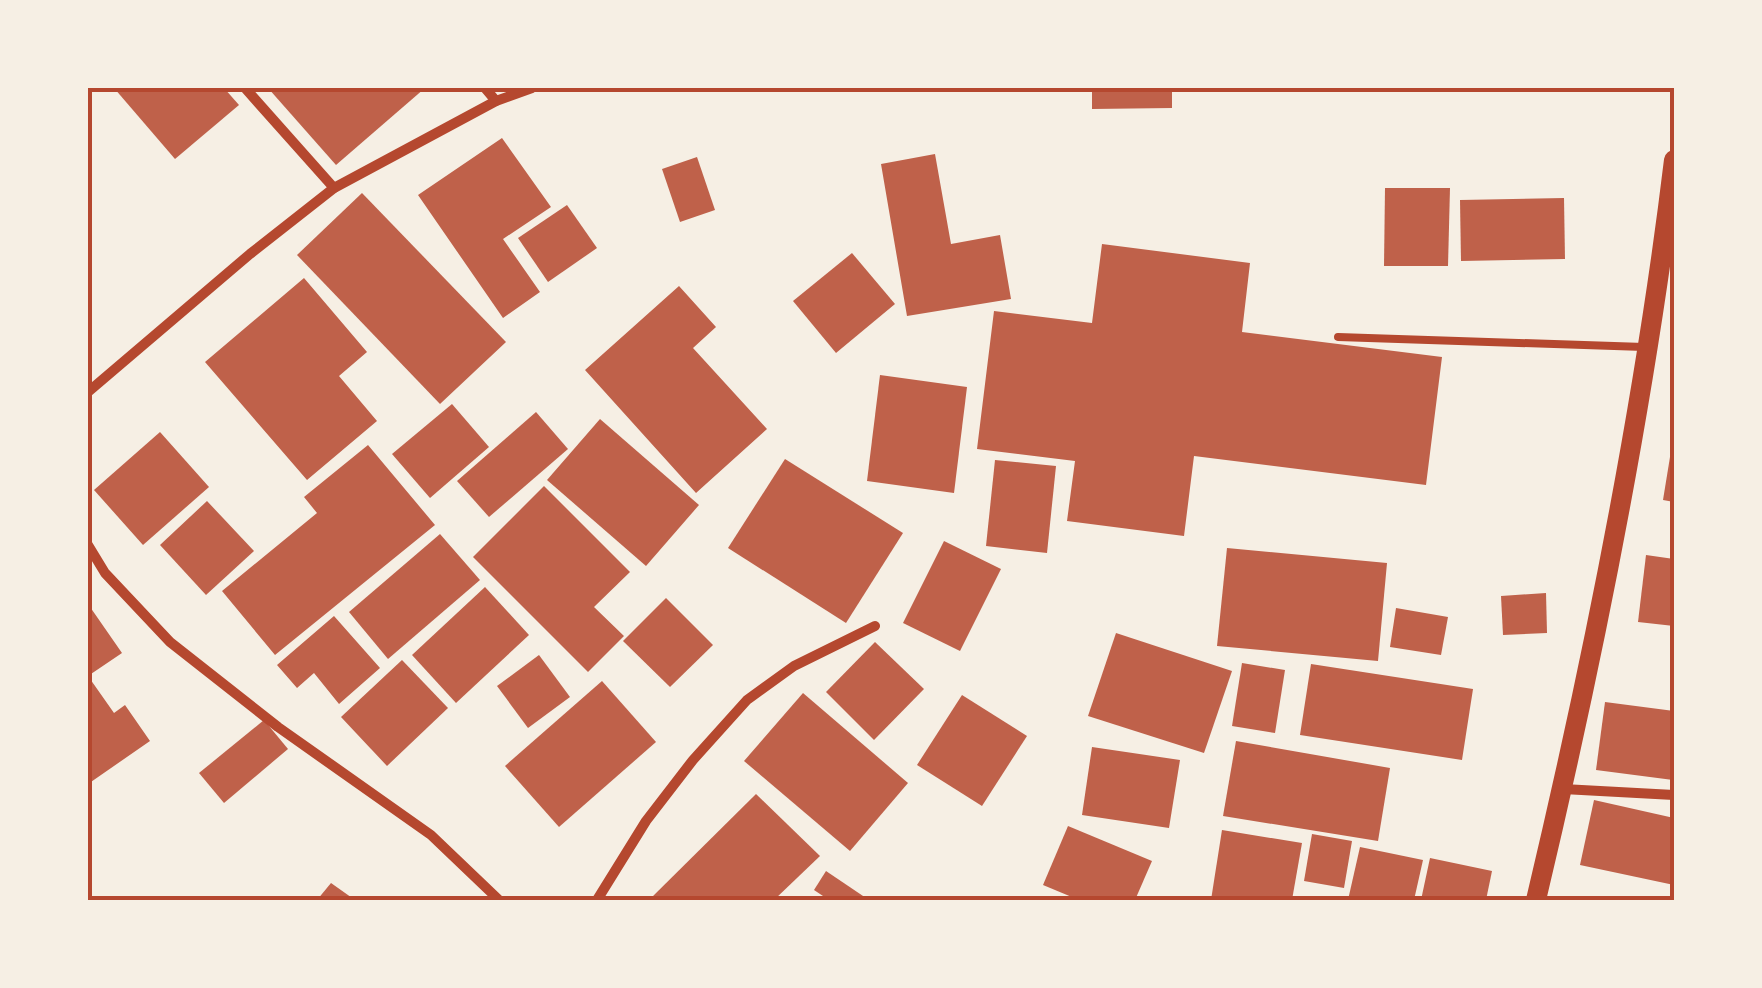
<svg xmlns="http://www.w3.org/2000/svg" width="1762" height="988" viewBox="0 0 1762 988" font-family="Lato,sans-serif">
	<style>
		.building { fill: #bf614a }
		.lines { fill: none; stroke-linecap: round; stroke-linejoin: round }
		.service { stroke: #b5482f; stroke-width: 8 }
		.minor { stroke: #b5482f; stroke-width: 10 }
		.secondary { stroke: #b5482f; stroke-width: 20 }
		.neatline { fill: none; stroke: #b5482f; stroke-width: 4 }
	</style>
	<rect width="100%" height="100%" fill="#f6efe4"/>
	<!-- building -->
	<g class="building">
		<path d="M114,88H224L239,105L175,159Z"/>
		<path d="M268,88H425L336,165Z"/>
		<path d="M1092,88H1172V108L1092,109Z"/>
		<path d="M502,138L551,207L503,239L540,292L503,318L418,195Z"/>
		<path d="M935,154L951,244L1000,235L1011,299L907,316L881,164Z"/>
		<path d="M697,157L715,210L680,222L662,169Z"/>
		<path d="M1385,188H1450L1448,266H1384Z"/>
		<path d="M362,193L506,342L440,404L297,255Z"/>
		<path d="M1564,198L1565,259L1461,261L1460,200Z"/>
		<path d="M567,205L597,248L548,282L518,238Z"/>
		<path d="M1102,244L1250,263L1242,332L1442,357L1426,485L1194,456L1184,536L1067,521L1075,461L977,449L994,311L1092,323Z"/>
		<path d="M852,253L895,304L836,353L793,301Z"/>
		<path d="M304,278L367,352L339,376L377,421L307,480L205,362Z"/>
		<path d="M679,286L716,327L693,348L767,429L696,493L585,370Z"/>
		<path d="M880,375L967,387L954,493L867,481Z"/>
		<path d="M452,404L489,447L430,498L392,454Z"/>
		<path d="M536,412L568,449L489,517L457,481Z"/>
		<path d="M600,419L699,505L646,566L547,480Z"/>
		<path d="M160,432L209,487L143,545L94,490Z"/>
		<path d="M368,445L435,525L275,655L222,591L317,513L304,497Z"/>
		<path d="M1670,457L1674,458V502L1663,500Z"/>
		<path d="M785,459L903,533L846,623L728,548Z"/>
		<path d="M995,460L1056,466L1047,553L986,546Z"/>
		<path d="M544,486L630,572L594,607L624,636L588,672L473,557Z"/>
		<path d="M207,501L254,551L206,595L160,545Z"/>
		<path d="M440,534L480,580L388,659L349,612Z"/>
		<path d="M944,541L1001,569L960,651L903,623Z"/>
		<path d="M1227,548L1387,563L1378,661L1217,646Z"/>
		<path d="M1646,555L1674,559V626L1638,622Z"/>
		<path d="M485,587L529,635L456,703L412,655Z"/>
		<path d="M1546,593L1547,633L1503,635L1501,596Z"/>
		<path d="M666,598L713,645L670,687L623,641Z"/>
		<path d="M88,604L122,653L88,676L114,713L125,705L150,741L88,784Z"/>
		<path d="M1396,608L1448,617L1441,655L1390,647Z"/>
		<path d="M334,616L380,668L339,704L314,673L297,688L277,665Z"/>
		<path d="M1116,633L1232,671L1204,753L1088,716Z"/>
		<path d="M875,642L924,689L874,740L826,692Z"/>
		<path d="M539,655L570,697L528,728L497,686Z"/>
		<path d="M402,660L448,708L387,766L341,717Z"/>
		<path d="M1242,663L1285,670L1275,733L1232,726Z"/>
		<path d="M1311,664L1473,689L1462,760L1300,735Z"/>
		<path d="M602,681L656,742L559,827L505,766Z"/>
		<path d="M803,693L908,783L850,851L744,761Z"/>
		<path d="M962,695L1027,736L982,806L917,765Z"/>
		<path d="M1605,702L1674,711L1673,780L1596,770Z"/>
		<path d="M264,720L288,749L224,803L199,773Z"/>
		<path d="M1236,741L1390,768L1378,841L1223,816Z"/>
		<path d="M1092,747L1180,760L1169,828L1082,815Z"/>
		<path d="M756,794L820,856L774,900H649Z"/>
		<path d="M1594,800L1674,818V885L1580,865Z"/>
		<path d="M1068,826L1152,861L1135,900H1079L1043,885Z"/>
		<path d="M1222,830L1302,843L1292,900H1211Z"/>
		<path d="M1312,834L1352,841L1344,888L1304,881Z"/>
		<path d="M1360,847L1423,860L1414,900H1348Z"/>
		<path d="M1430,858L1492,871L1486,900H1421Z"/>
		<path d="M826,871L869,900H829L814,890Z"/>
		<path d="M331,883L355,900H317Z"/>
	</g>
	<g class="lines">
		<!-- service -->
		<path class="service" d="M1338,337L1644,347"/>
		<!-- minor -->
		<g class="minor">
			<path d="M245,88L334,188"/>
			<path d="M485,88L496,101"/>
			<path d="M88,392L250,254L334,188L496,101L532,88"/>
			<path d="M88,545L105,573L170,642L278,727L431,835L499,900"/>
			<path d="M1563,789L1674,795"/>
			<path d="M597,900L646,821L693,760L747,700L794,666L875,626"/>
		</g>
		<!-- secondary -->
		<path class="secondary" d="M1536,900C1594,656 1644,409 1674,160"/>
	</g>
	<!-- border -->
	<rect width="1762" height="988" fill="none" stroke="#f6efe4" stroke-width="180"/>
	<rect x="90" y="90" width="1582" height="808" class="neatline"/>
</svg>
